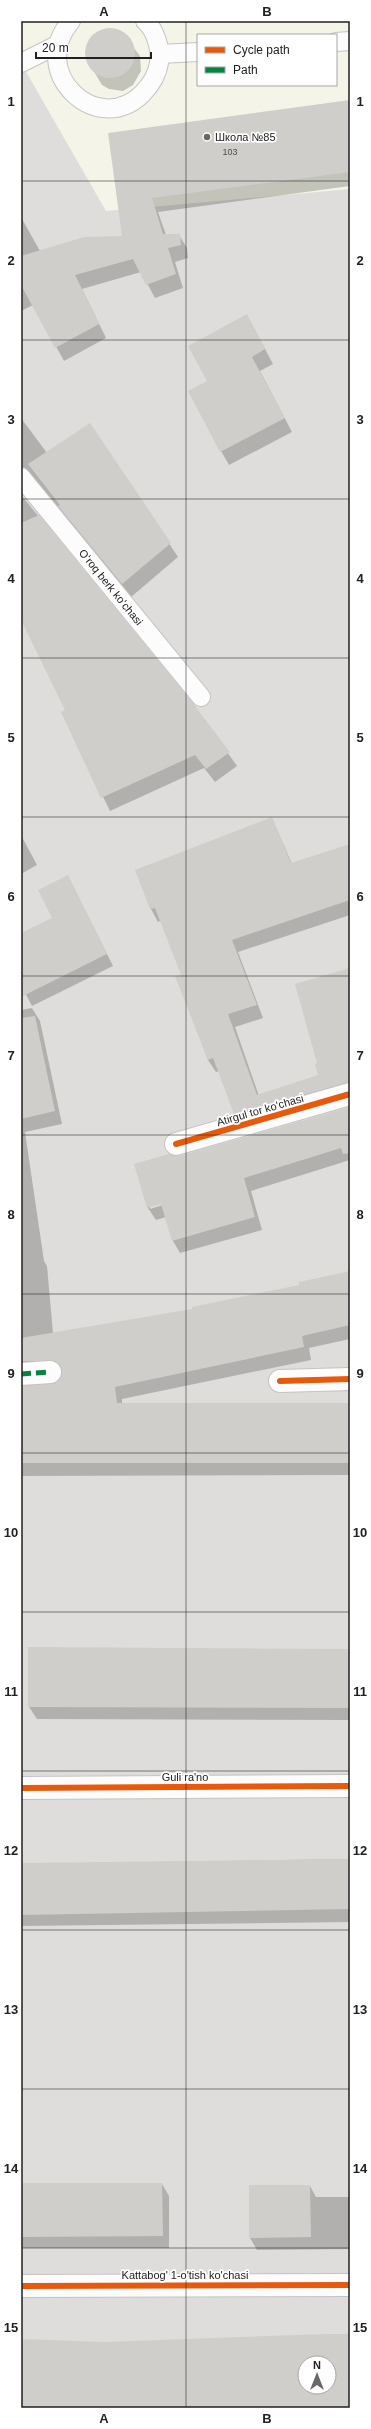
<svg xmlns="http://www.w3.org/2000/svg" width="371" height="2429" viewBox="0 0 371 2429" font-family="Helvetica,sans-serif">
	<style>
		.residential { fill: #dedddb; fill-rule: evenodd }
		.education { fill: #f4f5e8; fill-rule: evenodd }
		.shadow { fill: #0003; fill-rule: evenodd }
		.building { fill: #d0cecb; fill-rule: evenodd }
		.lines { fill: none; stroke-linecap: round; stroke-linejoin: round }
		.service-casing { stroke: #c5c4c2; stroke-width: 20 }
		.minor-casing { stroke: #c5c4c2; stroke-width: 24 }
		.tertiary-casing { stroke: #c5c4c2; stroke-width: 24 }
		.service { stroke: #fdfcfc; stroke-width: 18 }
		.minor { stroke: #fdfcfc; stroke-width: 22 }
		.tertiary { stroke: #fdfcfc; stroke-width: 22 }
		.quiet { stroke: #00873e; stroke-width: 5; stroke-dasharray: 10 5; stroke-linecap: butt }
		.cycleway-casing { stroke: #fff; stroke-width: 8 }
		.cycleway { stroke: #e8590c; stroke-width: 6 }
		.grid { fill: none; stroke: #212121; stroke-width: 1; stroke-opacity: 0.55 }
		.poi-dot { fill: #696867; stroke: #fff; stroke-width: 1.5 }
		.labels { text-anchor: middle; stroke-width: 3.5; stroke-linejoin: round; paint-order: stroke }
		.number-label { font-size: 9px; fill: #4d4c4c }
		.poi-label { font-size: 11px; fill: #212121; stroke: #fff; text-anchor: start }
		.street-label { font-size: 11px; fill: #212121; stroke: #fff }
		.neatline { fill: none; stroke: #212121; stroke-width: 1.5 }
		.grid-label { font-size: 13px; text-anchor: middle; font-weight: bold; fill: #212121 }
	</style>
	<rect width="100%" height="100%" fill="#efedea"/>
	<!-- residential -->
	<path class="residential" d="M21,21H350V2408H21ZM198,35H336V85H198ZM305,2363H329V2387H305Z"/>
	<!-- education -->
	<path class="education" d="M21,21H350V189L106,211L21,63ZM198,35H336V85H198Z"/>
	<!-- shadow -->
	<g class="shadow">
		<path d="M107,29L122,32L140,56L141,71L133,85L123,91L109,89L102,85L86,58V49L93,35Z"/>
		<path d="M350,101V186L158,212L166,235H179L187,248L188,258L175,262L183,288L155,298L141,272L82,289L106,338L64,361L33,305L21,311V217L40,251L123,237L109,134Z"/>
		<path d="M255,330L273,364L260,371L292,432L229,465L221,451Z"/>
		<path d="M21,418L47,453L90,424L178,557L131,597L21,485Z"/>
		<path d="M21,495L194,705L237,766L215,782L204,768L110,811L62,712L66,710L21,601Z"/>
		<path d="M272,818L292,864L350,845V915L238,952L263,1018L235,1027L259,1096L319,1076L318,1064L350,969V1096L243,1126L235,1114L219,1071L216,1072L208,1060L177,977L182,975L161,920L158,922L151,909L136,871Z"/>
		<path d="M21,835L37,865L21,874Z"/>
		<path d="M68,876L113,966L32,1006L21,985V935L53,919Z"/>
		<path d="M32,1008L40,1021L62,1124L25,1132L44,1261L47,1266L53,1333L193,1310L301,1286L350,1272V1339L309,1348L311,1360L122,1399V1404H350V1475L21,1476V1386L58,1383L62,1373L28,1374L21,1376V1010Z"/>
		<path d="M350,1108V1160L251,1191L262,1230L180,1253L173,1241L166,1217L156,1220L148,1208L136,1165L180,1157ZM166,1202V1204L150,1209V1206Z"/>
		<path d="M350,1649V1720L37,1719L29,1707Z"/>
		<path d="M350,1859V1922L21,1926V1864Z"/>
		<path d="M162,2184L169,2196V2248H21V2185Z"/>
		<path d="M310,2186L316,2197H350V2249L257,2250L250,2238Z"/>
	</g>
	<!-- building -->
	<g class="building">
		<circle cx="110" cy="53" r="25"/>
		<path d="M350,100V172L152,198L163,234H180L181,245L168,248L176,274L146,285L133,259L75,275L99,324L55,348L21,285V256L84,237L122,236L108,133Z"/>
		<path d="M247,314L265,349L252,357L285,418L220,452L188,391L207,381L188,346Z"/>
		<path d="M90,423L171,543L122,584L58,506L60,505L28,464Z"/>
		<path d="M39,515L194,705L230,752L206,769L195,755L101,798L61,712L65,710L21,620V523Z"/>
		<path d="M272,817L291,863L350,844V900L232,940L257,1005L228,1014L257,1095L318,1075L315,1064L317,1063L295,984L350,968V1082L234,1114L213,1058L208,1060L175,976L181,975L155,908L150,909L135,870Z"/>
		<path d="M68,875L107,954L21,997V933L52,918L38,890Z"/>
		<path d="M35,1016L55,1111L21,1119V1018Z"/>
		<path d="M350,1107V1153L343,1154L341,1148L244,1178L255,1217L172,1241L161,1204L147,1208L134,1164L169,1154L179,1156Z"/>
		<path d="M350,1271V1325L302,1336L304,1347L115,1387L117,1403H350V1463H21V1386L57,1383L62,1372L60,1365L55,1361H21V1338L192,1309V1307L299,1285V1282Z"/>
		<path d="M28,1647L350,1649V1708L28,1707Z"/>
		<path d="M350,1859V1909L21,1915V1863Z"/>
		<path d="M21,2183H162L163,2236L21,2237Z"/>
		<path d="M249,2185H310L311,2237L249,2238Z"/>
		<path d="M326,2334H350V2408H21V2339L105,2342ZM305,2363H329V2387H305Z"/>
	</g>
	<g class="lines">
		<defs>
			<g id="service">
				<path d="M71,21C27,72 97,138 142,94C151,85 157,76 159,63C161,50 156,30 145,21"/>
				<path d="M336,42L350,41"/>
				<path d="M160,54L198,52"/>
				<path d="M21,63L57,45"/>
				<path d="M21,477L201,697"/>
			</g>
			<g id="minor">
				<path d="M176,1144L350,1094"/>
				<path d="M21,1374L50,1372"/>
				<path d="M280,1381L350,1379"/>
				<path d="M21,2286L350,2285"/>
			</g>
			<path id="tertiary" d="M21,1788L350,1786"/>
		</defs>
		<!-- service casing -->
		<use href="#service" class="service-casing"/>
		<!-- minor casing -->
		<use href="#minor" class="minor-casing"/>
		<!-- tertiary casing -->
		<use href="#tertiary" class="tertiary-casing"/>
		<!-- service -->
		<use href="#service" class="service"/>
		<!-- minor -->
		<use href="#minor" class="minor"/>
		<!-- tertiary -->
		<use href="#tertiary" class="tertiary"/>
		<!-- quiet -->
		<path class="quiet" d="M21,1374L50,1372"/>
		<defs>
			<g id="cycleway">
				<path d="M176,1144L350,1094"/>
				<path d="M280,1381L350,1379"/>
				<path d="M21,1788L350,1786"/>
				<path d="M21,2286L350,2285"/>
			</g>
		</defs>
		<!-- cycleway casing -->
		<use href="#cycleway" class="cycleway-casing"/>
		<!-- cycleway -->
		<use href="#cycleway" class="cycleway"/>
	</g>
	<!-- grid -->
	<path class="grid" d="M186,21V2408M21,181H350M21,340H350M21,499H350M21,658H350M21,817H350M21,976H350M21,1135H350M21,1294H350M21,1453H350M21,1612H350M21,1771H350M21,1930H350M21,2089H350M21,2248H350"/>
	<!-- markers -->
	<circle class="poi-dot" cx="207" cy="137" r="4"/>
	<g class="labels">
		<!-- number labels -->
		<g class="number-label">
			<text x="230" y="155">103</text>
		</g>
		<!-- poi labels -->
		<g class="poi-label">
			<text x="215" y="141">Школа №85</text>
		</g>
		<!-- street labels -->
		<g class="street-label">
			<text transform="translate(111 587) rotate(51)" y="4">Oʻroq berk koʻchasi</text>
			<text transform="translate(260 1110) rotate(-16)" y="4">Atirgul tor koʻchasi</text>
			<text x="185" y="1781">Guli ra'no</text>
			<text x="185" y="2279">Kattabog' 1-o'tish ko'chasi</text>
		</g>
	</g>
	<!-- border -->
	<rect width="371" height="2429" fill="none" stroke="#ffffff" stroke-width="44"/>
	<!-- legend -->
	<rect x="197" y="34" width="140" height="52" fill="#ffffff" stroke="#a6a6a6"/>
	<rect x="205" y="47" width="20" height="6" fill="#e8590c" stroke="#a6a6a6"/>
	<text x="233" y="54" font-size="12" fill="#212121">Cycle path</text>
	<rect x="205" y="67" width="20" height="6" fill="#00873e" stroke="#a6a6a6"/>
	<text x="233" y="74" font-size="12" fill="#212121">Path</text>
	<!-- north arrow -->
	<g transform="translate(317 2375)"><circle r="19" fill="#ffffff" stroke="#a6a6a6"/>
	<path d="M0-3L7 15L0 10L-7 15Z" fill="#696867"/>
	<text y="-6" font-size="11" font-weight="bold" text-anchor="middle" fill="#212121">N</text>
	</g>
	<!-- scale -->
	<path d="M36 52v6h115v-6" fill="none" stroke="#212121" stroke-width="2"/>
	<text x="42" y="52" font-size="12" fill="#212121" stroke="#ffffff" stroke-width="3" paint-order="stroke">20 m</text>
	<rect x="22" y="22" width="327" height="2385" class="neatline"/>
	<g class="grid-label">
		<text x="104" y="16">A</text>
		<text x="267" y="16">B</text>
		<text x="11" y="106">1</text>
		<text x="360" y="106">1</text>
		<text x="11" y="265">2</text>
		<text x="360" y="265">2</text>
		<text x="11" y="424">3</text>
		<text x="360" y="424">3</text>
		<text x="11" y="583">4</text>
		<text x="360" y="583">4</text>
		<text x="11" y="742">5</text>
		<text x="360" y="742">5</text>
		<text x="11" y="901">6</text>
		<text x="360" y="901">6</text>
		<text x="11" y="1060">7</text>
		<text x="360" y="1060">7</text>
		<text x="11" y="1219">8</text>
		<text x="360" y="1219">8</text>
		<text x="11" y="1378">9</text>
		<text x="360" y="1378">9</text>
		<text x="11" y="1537">10</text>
		<text x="360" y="1537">10</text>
		<text x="11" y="1696">11</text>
		<text x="360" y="1696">11</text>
		<text x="11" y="1855">12</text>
		<text x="360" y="1855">12</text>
		<text x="11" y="2014">13</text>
		<text x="360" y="2014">13</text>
		<text x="11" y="2173">14</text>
		<text x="360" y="2173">14</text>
		<text x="11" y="2332">15</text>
		<text x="360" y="2332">15</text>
		<text x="104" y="2423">A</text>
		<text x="267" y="2423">B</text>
	</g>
</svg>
